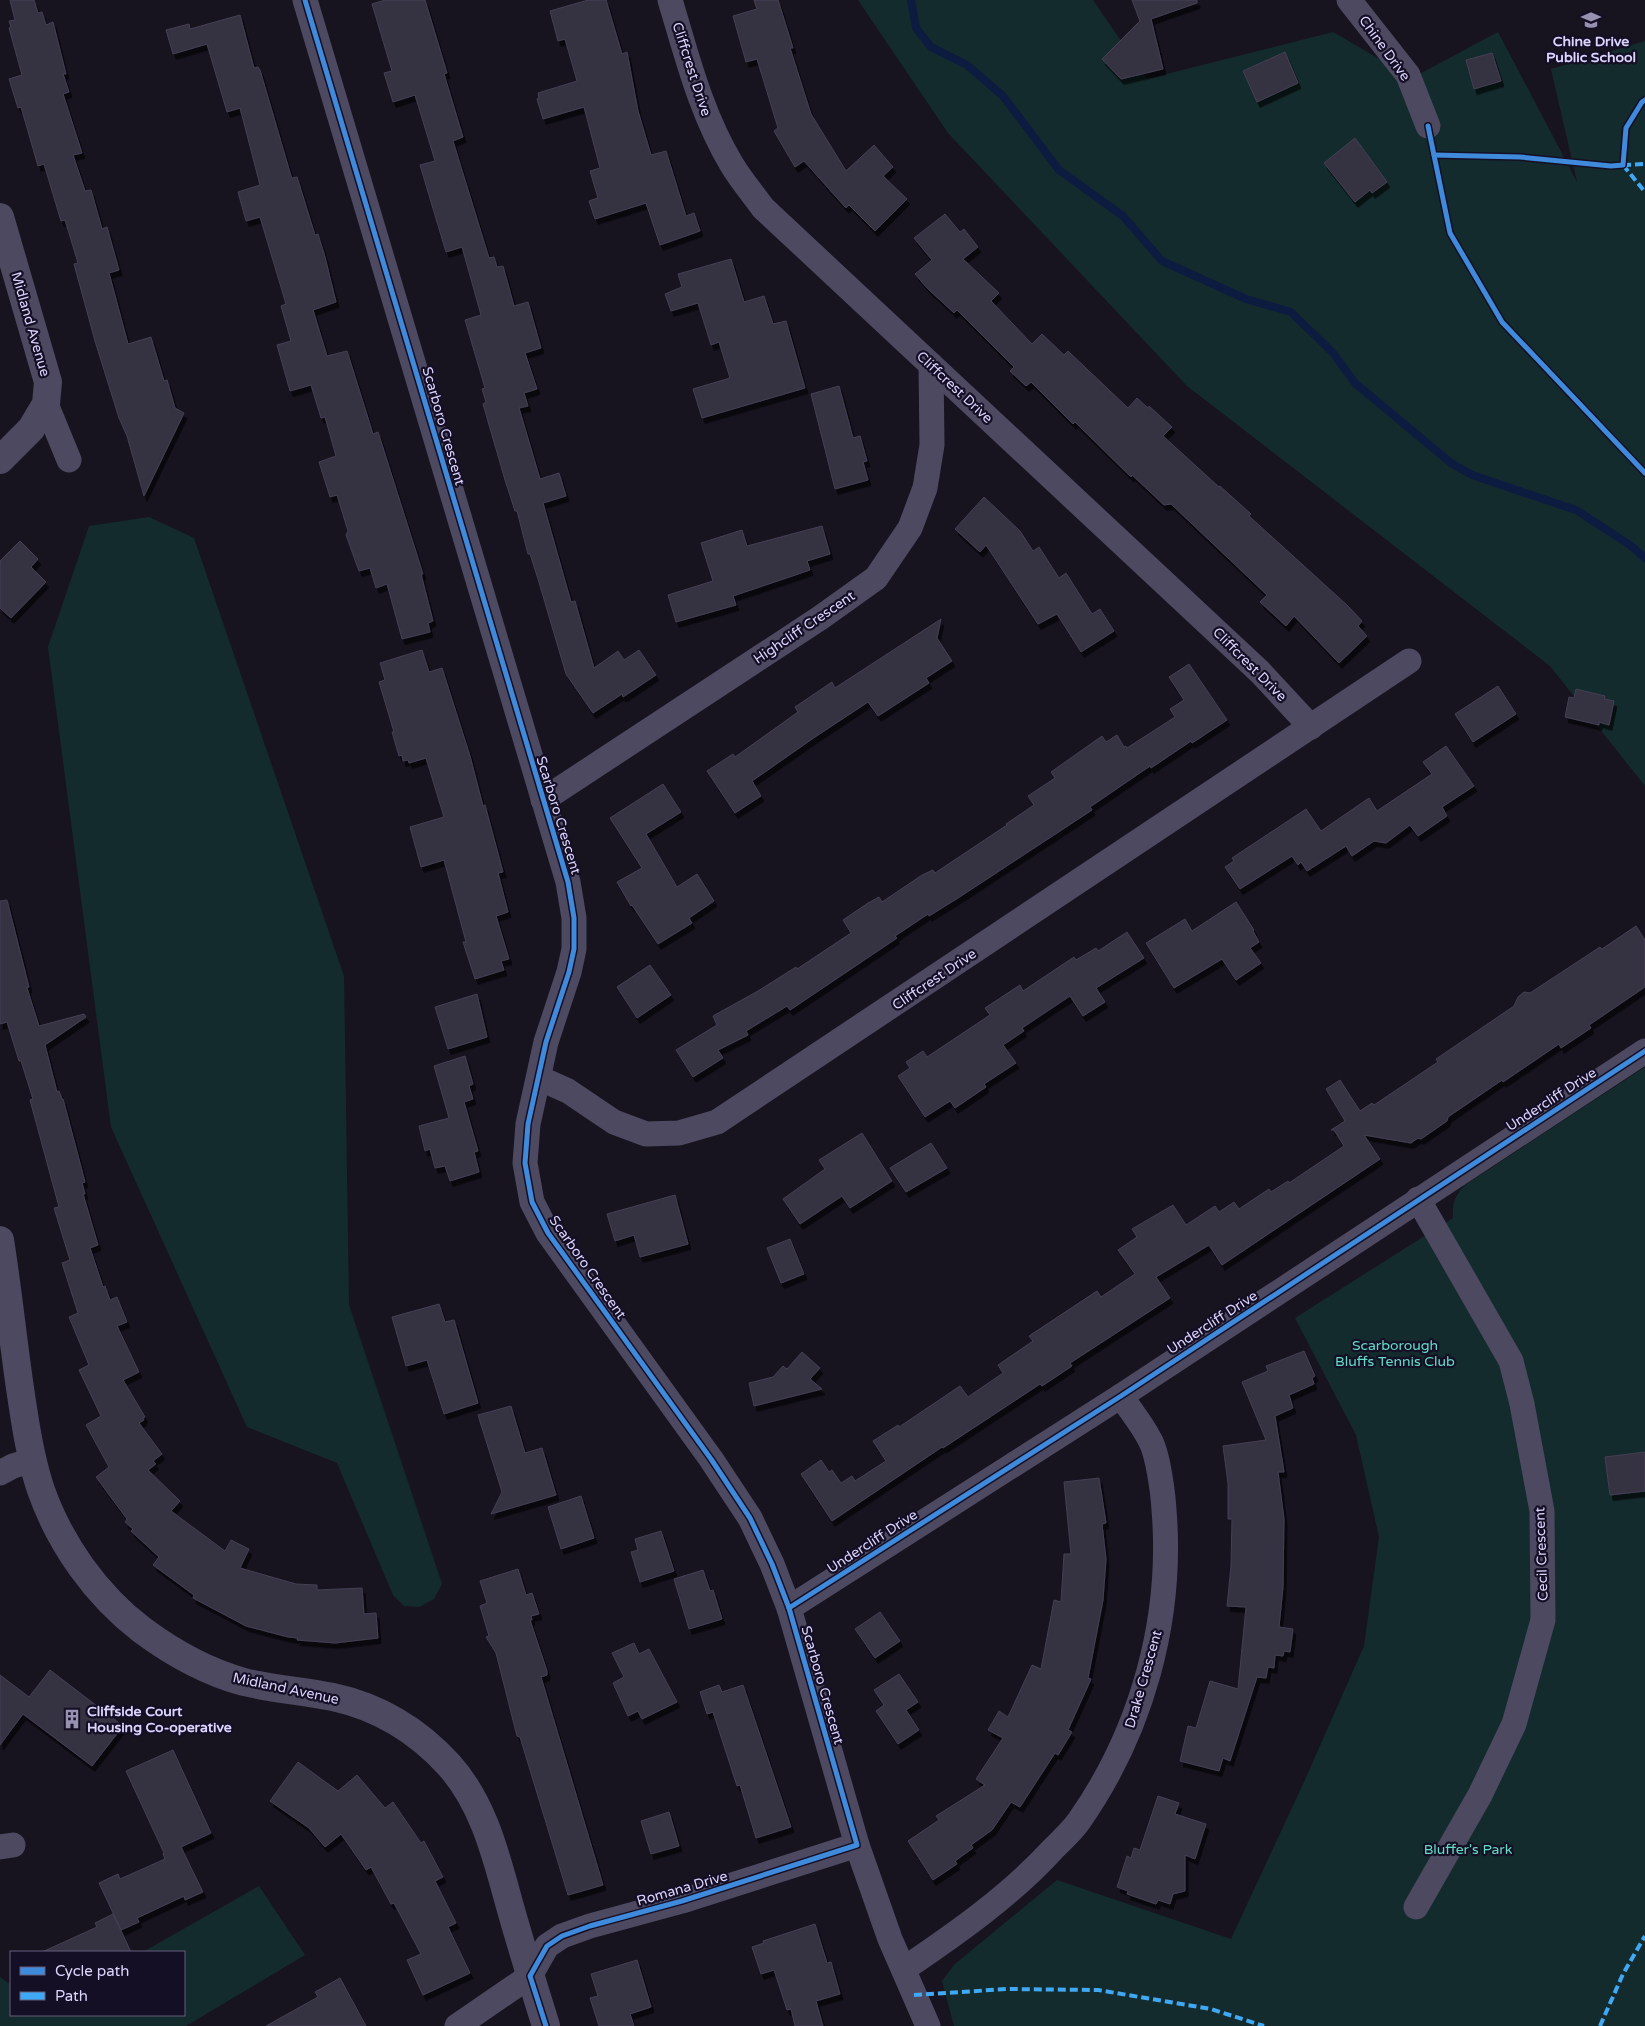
<svg xmlns="http://www.w3.org/2000/svg" width="1645" height="2026" viewBox="0 0 1645 2026" font-family="'Varela Round',sans-serif">
	<style>
		.green { fill: #142b2d }
		.lines { fill: none; stroke-linecap: round; stroke-linejoin: round }
		.stream { stroke: #0c1b40; stroke-width: 8 }
		.building { fill: #363242; stroke: #443f54; filter: url(#shadow) }
		.minor { stroke: #4c4961; stroke-width: 25 }
		.tertiary { stroke: #4c4961; stroke-width: 28 }
		.quiet { stroke: #3fa9f5; stroke-width: 4; stroke-dasharray: 8 4; stroke-linecap: butt }
		.cycleway-casing { stroke: #140f25; stroke-width: 8 }
		.cycleway { stroke: #408adc; stroke-width: 5 }
		.labels { text-anchor: middle; stroke-width: 4.5; stroke-linejoin: round; paint-order: stroke }
		.poi-label { font-size: 14px; font-weight: bold; fill: #dcd5fe; stroke: #140f25 }
		.street-label { font-size: 14px; fill: #dcd5fe; stroke: #140f25 }
		.park-label { font-size: 14px; fill: #61ddc6; stroke: #140f25 }
	</style>
	<defs>
		<filter id="shadow"><feDropShadow dx="3" dy="5.5" stdDeviation="0" flood-color="#0009"/></filter>
	</defs>
	<rect width="100%" height="100%" fill="#171420"/>
	<!-- green -->
	<g class="green">
		<path d="M858,0H1093L1147,79L1333,32L1412,78L1498,32L1577,182L1551,69L1645,41V786L1550,666L1187,386L948,133Z"/>
		<path d="M149,517L194,538L344,976L349,1305L442,1584L434,1599L419,1607L404,1606L393,1595L337,1463L247,1427L111,1127L48,647L89,526Z"/>
		<path d="M1645,1067V2026H954L942,1981L955,1964L1057,1880L1231,1939L1304,1782L1364,1646L1379,1537L1356,1435L1295,1318L1453,1218C1452,1203 1455,1196 1465,1185Z"/>
		<path d="M259,1886L305,1955L186,2026H0V1977L11,1985V2015H184V1952H143Z"/>
	</g>
	<g class="lines">
		<!-- stream -->
		<path class="stream" d="M911,0L916,28L931,47L967,65L1003,96L1059,170L1123,216L1162,261L1246,299L1291,312L1333,353L1355,383L1451,463L1472,475L1576,510L1630,545L1645,558"/>
	</g>
	<!-- building -->
	<g class="building">
		<path d="M10,0H34L38,13L42,12L46,25L53,22L66,74H63L69,92L63,94L82,153L73,155L85,191L91,190L102,229L107,227L119,270L109,273L128,344L151,337L164,381L167,380L175,408L184,413L144,496L127,436L119,418L95,341L74,264L78,263L65,220L61,221L44,164L38,166L21,107L18,108L9,79L22,75L9,28L11,27L9,21L15,20Z"/>
		<path d="M385,0H425L447,73L444,74L463,137L453,141L489,258L494,257L497,267L503,266L514,306L528,302L541,348L525,353L537,389L524,393L528,406L519,408L540,479L559,473L566,496L543,503L571,602L575,601L594,668L618,651L624,660L639,650L656,675L623,697L622,694L593,713L566,674L538,579L530,554H528L517,511H515L505,480L483,404L486,402L482,389L485,388L465,320L481,315L462,247L446,252L420,165L435,161L415,95L393,102L384,73L392,71L372,4Z"/>
		<path d="M588,0H606L622,54L627,52L638,111L651,155L666,151L686,216L694,213L700,231L660,245L646,203L595,219L589,201L598,198L590,171L600,168L584,107L543,119L537,99L539,98L538,93L577,81L565,39L558,41L550,11Z"/>
		<path d="M754,0H778L793,48H790L811,114L846,171L874,145L893,167L883,176L907,199L875,231L849,205L846,208L804,161L795,167L774,131L778,128L757,59L746,62L733,16L757,9Z"/>
		<path d="M1132,0H1197V3L1151,19L1163,69L1121,79L1102,59L1140,21Z"/>
		<path d="M240,15L254,68L258,67L260,70L291,176L292,178L297,177L315,235L318,234L325,257L336,302L313,310L327,356L347,351L373,434L378,432L423,574H421L433,621L428,623L430,632L402,639L387,584L376,588L370,568L359,571L346,535L348,531L337,495L330,497L319,462L336,456L325,417L321,418L311,385L290,391L277,345L291,341L281,306L286,304L260,217L246,221L238,192L260,185L240,108L227,112L207,44L173,54L166,30L189,24L190,29Z"/>
		<path d="M1285,52L1298,83L1257,102L1243,71Z"/>
		<path d="M1492,53L1501,81L1474,89L1466,60Z"/>
		<path d="M1355,138L1387,182L1372,193L1370,190L1355,202L1324,163Z"/>
		<path d="M945,214L960,232L964,229L978,247L963,259L999,293L991,301L1032,344L1042,334L1064,355L1068,351L1128,408L1137,398L1148,408L1149,406L1172,427L1163,436L1219,487L1220,486L1251,514L1249,516L1348,606L1362,621L1358,626L1367,636L1339,663L1294,616L1286,626L1260,602L1267,595L1171,504L1164,505L1132,475L1131,477L1075,422L1073,424L1031,382L1026,386L1010,371L1014,367L957,310L954,313L927,288L915,274L932,260L914,238Z"/>
		<path d="M731,259L744,302L764,296L773,324L786,321L805,388L702,418L693,389L730,378L719,342L711,345L698,303L671,311L665,294L682,287L678,274Z"/>
		<path d="M839,386L853,438L860,436L867,461L863,462L868,480L835,489L811,394Z"/>
		<path d="M984,497L1020,531L1033,551L1039,547L1059,578L1066,573L1092,614L1100,609L1114,631L1081,652L1057,614L1038,624L986,545L980,552L955,529Z"/>
		<path d="M822,526L830,554L807,561L810,570L733,596L736,605L676,622L668,595L713,581L701,543L742,530L747,546Z"/>
		<path d="M20,541L38,559L31,567L46,582L11,618L0,608V561Z"/>
		<path d="M941,619L937,638L952,661L926,678L929,683L878,716L868,702L815,737L752,781L761,796L735,813L707,771L733,754L735,757L798,712L795,707L832,682L835,688Z"/>
		<path d="M422,650L429,672L442,668L470,756L483,806L485,805L503,872L498,873L508,912L496,916L509,959L501,961L504,970L475,979L463,942H466L444,860L421,867L410,827L444,817L426,758L409,763L408,760L403,761L402,755L399,756L392,732H394L379,682L385,680L380,663Z"/>
		<path d="M1189,664L1227,720L1192,743L1191,741L1151,768L1150,766L1090,807L1092,810L958,898L929,916L928,914L895,936L897,938L790,1010L787,1006L746,1031L748,1035L718,1050L723,1058L693,1077L676,1050L717,1025L713,1016L758,991L796,967L797,969L851,933L843,920L868,903L879,897L882,902L922,875L933,870L935,873L1007,825L1006,824L1034,805L1028,796L1055,778L1051,772L1102,736L1106,742L1117,735L1124,747L1126,746L1127,748L1175,717L1170,709L1184,700L1169,677Z"/>
		<path d="M1498,686L1516,714L1473,742L1455,714Z"/>
		<path d="M1576,689L1605,696L1604,699L1614,701L1609,725L1599,722V725L1565,717L1569,697L1574,698Z"/>
		<path d="M1446,746L1474,786L1442,807L1447,816L1418,836L1410,825L1386,843L1374,841L1352,856L1346,846L1307,871L1301,862L1298,865L1292,856L1240,889L1225,867L1234,861L1232,858L1306,809L1321,831L1369,798L1377,811L1432,774L1423,762Z"/>
		<path d="M663,784L681,812L646,834L677,887L697,874L714,901L689,918L692,923L658,944L632,905L631,906L617,882L642,868L610,818Z"/>
		<path d="M7,900L29,987L27,988L39,1026L84,1014L86,1017L45,1045L57,1092L59,1091L62,1099H63L85,1182L82,1183L85,1194H83L98,1245L90,1248L103,1287L105,1286L110,1300L117,1297L127,1322L117,1326L139,1372L123,1380L145,1417L143,1418L144,1420L139,1423L162,1454L153,1461L156,1464L148,1470L180,1501L171,1511L225,1551L231,1540L249,1549L240,1568L296,1584L317,1585V1590L362,1588L364,1614L376,1613L378,1638L335,1643L297,1640L298,1638L288,1637L246,1626L193,1598L194,1595L153,1565L159,1557L131,1531L133,1529L125,1522L127,1519L96,1477L109,1467L86,1425L101,1416L79,1370L89,1365L69,1317L78,1313L62,1263L70,1260L54,1208L59,1207L30,1100L33,1099L21,1061H19L7,1022L0,1024V901Z"/>
		<path d="M1236,902L1254,930L1253,931L1259,942L1250,948L1261,963L1236,980L1222,959L1174,988L1146,943L1185,919L1192,931Z"/>
		<path d="M1636,926L1645,940V987L1589,1025L1591,1028L1561,1048L1559,1044L1503,1082L1502,1080L1448,1117L1447,1121L1421,1139L1418,1138L1411,1143L1364,1135L1380,1159L1222,1265L1209,1245L1156,1277L1170,1298L1070,1363L1072,1366L1042,1386L1040,1384L943,1448L942,1447L832,1521L801,1474L821,1460L829,1472L832,1470L841,1483L852,1476L855,1481L886,1461L873,1441L898,1425L899,1427L960,1386L968,1397L1003,1373L998,1365L1033,1341L1029,1336L1097,1291L1101,1297L1135,1274L1118,1250L1137,1237L1132,1229L1173,1205L1186,1225L1215,1206L1219,1212L1234,1202L1239,1209L1269,1189L1271,1192L1288,1181L1289,1183L1344,1146L1334,1130H1331L1345,1121L1326,1089L1340,1080L1360,1111L1372,1103L1374,1105L1438,1062L1436,1059L1514,1006L1518,997L1524,992L1530,993L1600,947L1602,949Z"/>
		<path d="M1127,932L1144,958L1096,988L1105,1002L1083,1016L1070,996L1022,1028L1024,1031L1003,1045L1016,1063L984,1084L986,1087L955,1108L950,1101L925,1117L898,1076L910,1068L906,1062L923,1051L927,1057L990,1015L985,1008L1020,985L1023,991L1074,957L1076,960L1096,948L1098,951Z"/>
		<path d="M650,965L671,995L637,1018L617,987Z"/>
		<path d="M477,994L487,1037L448,1049L435,1007Z"/>
		<path d="M465,1056L473,1084L469,1086L473,1099L464,1102L478,1151L474,1152L479,1172L450,1181L445,1166L435,1168L430,1149L425,1151L419,1126L449,1118L434,1066Z"/>
		<path d="M862,1133L892,1181L850,1208L842,1196L800,1224L783,1199L825,1169L819,1160Z"/>
		<path d="M931,1143L947,1168L906,1192L890,1168Z"/>
		<path d="M675,1195L688,1244L640,1257L634,1235L615,1241L607,1214Z"/>
		<path d="M790,1239L804,1274L781,1283L767,1248Z"/>
		<path d="M439,1304L445,1322L454,1320L478,1403L444,1414L427,1360L406,1366L392,1317Z"/>
		<path d="M1304,1351L1315,1376L1312,1378L1314,1384L1289,1395L1293,1408L1275,1416L1284,1472H1278L1284,1519L1283,1587L1279,1627L1293,1629L1290,1652L1284,1651L1283,1656L1275,1655L1274,1668L1268,1667L1266,1678L1257,1677L1230,1761L1223,1758L1219,1771L1180,1761L1188,1726L1196,1728L1210,1681L1238,1689L1246,1607L1227,1606L1231,1566L1232,1519H1228V1483L1223,1446L1266,1440L1242,1382L1268,1371L1266,1366Z"/>
		<path d="M802,1352L820,1368L810,1379L822,1389L754,1406L749,1383L773,1377L783,1366L787,1369Z"/>
		<path d="M511,1406L525,1453L542,1448L556,1495L491,1514L502,1492L478,1415Z"/>
		<path d="M1645,1452V1491L1610,1495L1605,1457Z"/>
		<path d="M1099,1478L1106,1523L1102,1524L1106,1559L1103,1600L1088,1678L1091,1679L1068,1730L1072,1732L1058,1755L1055,1753L1020,1807L1011,1802L992,1830L971,1845L973,1848L955,1861L957,1864L933,1880L908,1841L939,1820L936,1816L985,1785L976,1779L1003,1738L988,1730L999,1711L1008,1717L1032,1665L1041,1669L1054,1600L1061,1602L1064,1554H1071L1064,1482Z"/>
		<path d="M581,1496L594,1538L561,1549L548,1507Z"/>
		<path d="M661,1531L674,1571L640,1582L631,1552L638,1550L635,1539Z"/>
		<path d="M518,1569L526,1595L532,1593L539,1614L531,1616L532,1620H530L547,1671V1675L541,1677L603,1885L568,1895L520,1737L517,1736L496,1653L486,1637L489,1636L480,1606L487,1603L480,1581Z"/>
		<path d="M703,1570L710,1591L713,1590L722,1619L689,1629L674,1579Z"/>
		<path d="M880,1612L900,1641L875,1658L855,1629Z"/>
		<path d="M634,1643L639,1654L649,1649L677,1702L642,1719L638,1711L628,1716L613,1683L624,1677L612,1653Z"/>
		<path d="M50,1670L123,1726L92,1766L23,1714L0,1745V1675L29,1697Z"/>
		<path d="M899,1674L918,1702L906,1710L919,1730L898,1744L876,1711L884,1705L874,1690Z"/>
		<path d="M719,1685L722,1692L743,1685L791,1827L756,1838L740,1785L737,1786L713,1712L707,1714L700,1692Z"/>
		<path d="M173,1750L211,1833L181,1847L203,1892L185,1900L184,1896L137,1918L139,1922L121,1930L99,1883L118,1874L120,1879L165,1859L163,1854L164,1853L126,1771Z"/>
		<path d="M298,1762L338,1791L357,1775L385,1808L393,1802L421,1843L424,1841L443,1877L435,1881L456,1923L448,1927L470,1973L423,1995L407,1960L421,1954L394,1903L391,1904L371,1867L366,1870L341,1834L325,1847L309,1828L270,1801Z"/>
		<path d="M1158,1796L1179,1803L1175,1814L1206,1824L1195,1859L1185,1855V1891L1173,1894L1170,1904L1158,1900L1156,1904L1127,1894L1128,1891L1117,1887L1127,1856L1131,1858L1134,1848L1140,1850Z"/>
		<path d="M669,1812L679,1846L651,1854L641,1821Z"/>
		<path d="M113,1914L131,1952H42L97,1927L95,1923Z"/>
		<path d="M815,1924L827,1963L831,1962L840,1994L816,2001L823,2026H795L791,2009L787,2010L774,1970L761,1974L752,1947L764,1943L763,1941Z"/>
		<path d="M637,1960L651,2007L630,2014L634,2026H599L590,1998L598,1996L591,1974Z"/>
		<path d="M340,1978L366,2026H266L318,1997L315,1992Z"/>
	</g>
	<g class="lines">
		<!-- minor -->
		<g class="minor">
			<path d="M305,0L568,882L574,918V949L569,972L546,1042L528,1124L525,1163L532,1202L548,1233L711,1459L750,1518L772,1564L789,1608L857,1845L890,1939L928,2026"/>
			<path d="M670,0C687,56 701,114 732,165C741,180 753,194 763,208L1260,672L1311,727"/>
			<path d="M1349,0L1408,75L1428,126"/>
			<path d="M46,404L69,460"/>
			<path d="M543,800L820,618L876,578L910,528L925,488L932,445L931,365"/>
			<path d="M539,1078L568,1091L614,1122L646,1134L679,1133L717,1122L1409,661"/>
			<path d="M0,1473L13,1466L33,1460"/>
			<path d="M789,1608L1121,1396L1645,1051"/>
			<path d="M0,1847L13,1845"/>
			<path d="M1416,1907L1480,1795L1514,1724L1543,1620L1542,1511L1522,1404L1511,1361L1418,1199"/>
			<path d="M904,1969C957,1933 1010,1896 1053,1849C1062,1840 1072,1831 1079,1821C1142,1731 1173,1619 1164,1510C1163,1493 1158,1454 1150,1440C1142,1424 1130,1410 1121,1396"/>
			<path d="M457,2026L530,1976L547,1946L562,1936L590,1926L682,1901L857,1845"/>
		</g>
		<!-- tertiary -->
		<g class="tertiary">
			<path d="M0,217L48,382L46,404L31,429L0,460"/>
			<path d="M0,1240C9,1296 14,1352 23,1408C27,1435 32,1464 41,1490C60,1544 96,1595 142,1630C173,1653 207,1672 244,1682C273,1689 304,1691 333,1697C379,1707 418,1731 449,1765C485,1805 497,1860 511,1910C522,1949 534,1987 546,2026"/>
		</g>
		<!-- quiet -->
		<g class="quiet">
			<path d="M1623,165L1645,192"/>
			<path d="M1623,165L1645,164"/>
			<path d="M914,1995L1007,1989L1098,1990L1211,2009L1264,2026"/>
			<path d="M1600,2026L1623,1974L1645,1936"/>
		</g>
		<defs>
			<g id="cycleway">
				<path d="M305,0L568,882L574,918V949L569,972L546,1042L528,1124L525,1163L532,1202L548,1233L711,1459L750,1518L772,1564L789,1608L857,1845L682,1901L590,1926L562,1936L547,1946L530,1976L546,2026"/>
				<path d="M1428,126L1450,233L1502,322L1645,473"/>
				<path d="M1434,155L1520,157L1611,166L1623,165L1626,128L1642,102L1645,100"/>
				<path d="M789,1608L1121,1396L1645,1051"/>
			</g>
		</defs>
		<!-- cycleway casing -->
		<use href="#cycleway" class="cycleway-casing"/>
		<!-- cycleway -->
		<use href="#cycleway" class="cycleway"/>
	</g>
	<!-- icons -->
	<defs>
		<symbol id="school-bare" viewBox="-9 -9 18 18"><path d="M0-5L7-2L0 1L-7-2ZM-4 1L0 2.5L4 1V4Q0 6-4 4Z" fill="#9791b0" stroke="#140f25" stroke-width="2.5" paint-order="stroke"/></symbol>
		<symbol id="building-bare" viewBox="-9 -9 18 18"><path d="M-4-6H4V6H1V3H-1V6H-4ZM-2.5-4.3h1.7v1.8h-1.7ZM.8-4.3h1.7v1.8H.8ZM-2.5-1h1.7V.8h-1.7ZM.8-1h1.7V.8H.8Z" fill="#9791b0" stroke="#140f25" stroke-width="2.5" paint-order="stroke"/></symbol>
	</defs>
	<g fill-rule="evenodd">
		<use href="#school-bare" x="1577" y="6" width="28" height="28"/>
		<use href="#building-bare" x="58" y="1705" width="28" height="28"/>
	</g>
	<g class="labels">
		<!-- poi labels -->
		<g class="poi-label">
			<text x="1591" y="46">Chine Drive<tspan x="1591" dy="16">Public School</tspan></text>
			<text x="87" y="1716" text-anchor="start">Cliffside Court<tspan x="87" dy="16">Housing Co-operative</tspan></text>
		</g>
		<!-- street labels -->
		<g class="street-label">
			<text transform="translate(1385 48) rotate(54)" y="5">Chine Drive</text>
			<text transform="translate(692 69) rotate(72)" y="5">Cliffcrest Drive</text>
			<text transform="translate(31 324) rotate(74)" y="5">Midland Avenue</text>
			<text transform="translate(955 387) rotate(43)" y="5">Cliffcrest Drive</text>
			<text transform="translate(444 426) rotate(74)" y="5">Scarboro Crescent</text>
			<text transform="translate(804 627) rotate(-34)" y="5">Highcliff Crescent</text>
			<text transform="translate(1250 664) rotate(45)" y="5">Cliffcrest Drive</text>
			<text transform="translate(559 815) rotate(73)" y="5">Scarboro Crescent</text>
			<text transform="translate(934 979) rotate(-34)" y="5">Cliffcrest Drive</text>
			<text transform="translate(1551 1099) rotate(-33)" y="5">Undercliff Drive</text>
			<text transform="translate(588 1267) rotate(55)" y="5">Scarboro Crescent</text>
			<text transform="translate(1212 1322) rotate(-33)" y="5">Undercliff Drive</text>
			<text transform="translate(872 1541) rotate(-33)" y="5">Undercliff Drive</text>
			<text transform="translate(1541 1554) rotate(-92)" y="5">Cecil Crescent</text>
			<text transform="translate(1143 1679) rotate(-74)" y="5">Drake Crescent</text>
			<text transform="translate(823 1685) rotate(74)" y="5">Scarboro Crescent</text>
			<text transform="translate(286 1688) rotate(12)" y="5">Midland Avenue</text>
			<text transform="translate(682 1888) rotate(-16)" y="5">Romana Drive</text>
		</g>
		<!-- park labels -->
		<g class="park-label">
			<text x="1395" y="1350">Scarborough<tspan x="1395" dy="16">Bluffs Tennis Club</tspan></text>
			<text x="1468" y="1854">Bluffer's Park</text>
		</g>
	</g>
	<!-- legend -->
	<rect x="10" y="1951" width="175" height="65" fill="#140f25" stroke="#645e7c"/>
	<rect x="20" y="1967" width="25" height="8" fill="#408adc" stroke="#645e7c"/>
	<text x="55" y="1976" font-size="15" fill="#dcd5fe">Cycle path</text>
	<rect x="20" y="1992" width="25" height="8" fill="#3fa9f5" stroke="#645e7c"/>
	<text x="55" y="2001" font-size="15" fill="#dcd5fe">Path</text>
</svg>
